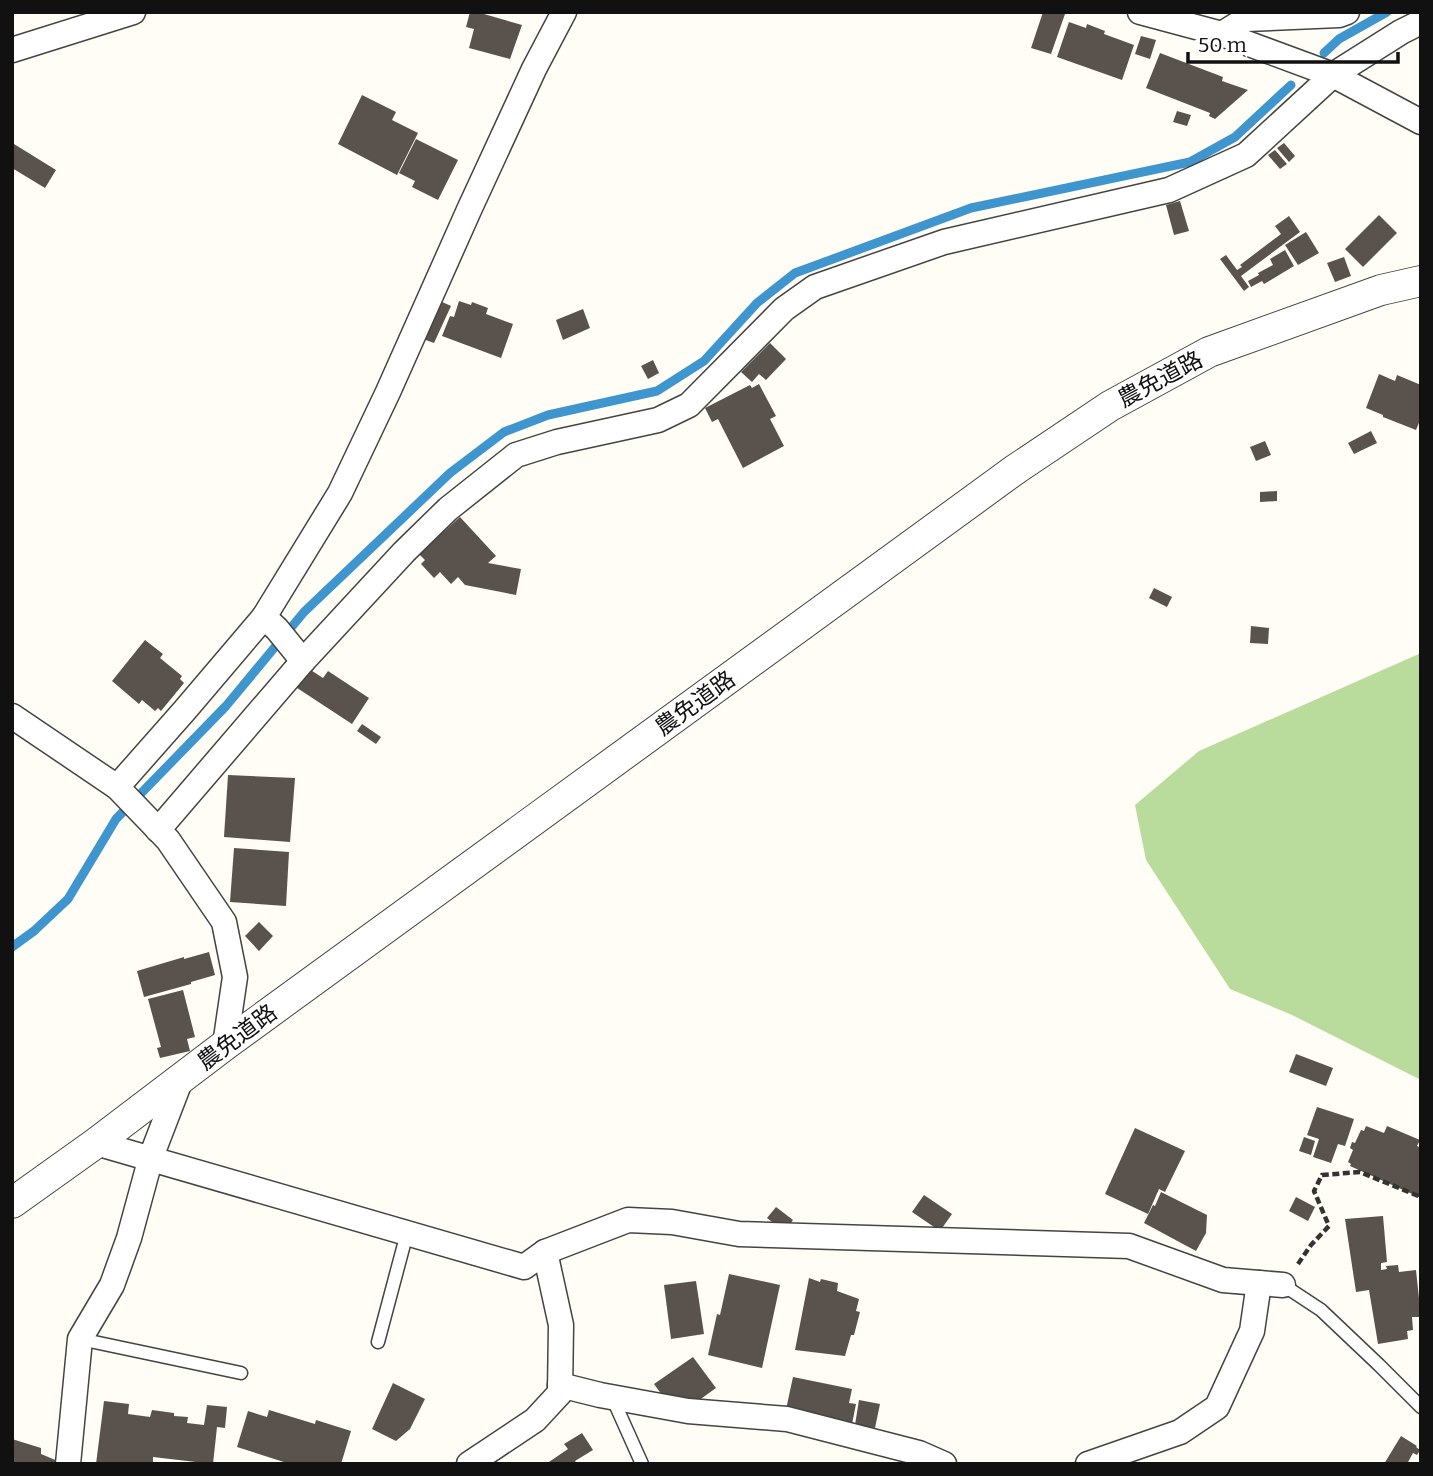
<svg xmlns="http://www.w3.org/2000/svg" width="1433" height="1476" viewBox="0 0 1433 1476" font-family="Bitter,'Noto Sans JP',serif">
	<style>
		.forest { fill: #b9dc9c }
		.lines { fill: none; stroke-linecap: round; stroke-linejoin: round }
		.stream { stroke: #3f96cf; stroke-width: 9 }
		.building { fill: #5a524d }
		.service-casing { stroke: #444; stroke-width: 15 }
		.minor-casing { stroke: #444; stroke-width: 27 }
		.tertiary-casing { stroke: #444; stroke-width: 32 }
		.path { stroke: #333; stroke-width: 4.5; stroke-dasharray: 7 3.5; stroke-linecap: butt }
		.service { stroke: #fff; stroke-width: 12 }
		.minor { stroke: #fff; stroke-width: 24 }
		.tertiary { stroke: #fff; stroke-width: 30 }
		.labels { text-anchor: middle; stroke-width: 7; stroke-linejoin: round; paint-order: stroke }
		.street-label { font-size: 23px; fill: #111; stroke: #fff }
	</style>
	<rect width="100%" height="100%" fill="#fffdf5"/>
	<!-- forest -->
	<path class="forest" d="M1421,653V1080L1292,1015L1230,989L1146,860L1135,805L1199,751Z"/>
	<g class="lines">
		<!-- stream -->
		<g class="stream">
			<path d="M1324,53L1339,39L1387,12"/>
			<path d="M12,947L34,931L68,899L116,819L226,706L304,612L450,473L504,432L548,415L657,391L704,361L757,303L795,273L971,208L1190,162L1235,137L1291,85"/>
		</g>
	</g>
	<!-- building -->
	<g class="building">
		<path d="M470,12H477L522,25L510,59L469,48L474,29L466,27Z"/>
		<path d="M1043,12H1058L1065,14L1051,54L1031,48Z"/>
		<path d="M1069,22L1086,28L1087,24L1105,31L1104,34L1134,45L1122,80L1057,57Z"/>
		<path d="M1141,36L1156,40L1150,59L1135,54Z"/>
		<path d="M1160,53L1223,77L1222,81L1248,90L1215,119L1209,116L1210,113L1146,88Z"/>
		<path d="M362,95L396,112L392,120L418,133L397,175L338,144Z"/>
		<path d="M1177,111L1191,115L1187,126L1173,122Z"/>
		<path d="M416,139L458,160L438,200L412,187L415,181L399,173Z"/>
		<path d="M1284,143L1295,156L1289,162L1277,148Z"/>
		<path d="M14,144L56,170L45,188L12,168V146Z"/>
		<path d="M1275,150L1287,164L1280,169L1268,155Z"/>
		<path d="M1180,201L1189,231L1174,235L1166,205Z"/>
		<path d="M1379,215L1397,233L1363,267L1345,249Z"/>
		<path d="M1289,216L1300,232L1241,276L1249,287L1244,291L1220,259L1226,255L1237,270L1242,267L1240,265L1281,234L1275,226Z"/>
		<path d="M1306,232L1319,253L1298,265L1285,245Z"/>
		<path d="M1285,250L1294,266L1264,284L1262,281L1251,287L1248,281L1259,275L1258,273L1273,265L1270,259Z"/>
		<path d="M1344,257L1351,276L1335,282L1327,263Z"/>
		<path d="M440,301L451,306L434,343L423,339Z"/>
		<path d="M459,301L471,305L472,302L488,308L486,314L513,324L501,358L442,336L450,316L454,317Z"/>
		<path d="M583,309L590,328L563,340L556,320Z"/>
		<path d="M770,343L786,359L766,380L759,374L752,382L741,372Z"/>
		<path d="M653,360L659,373L648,379L641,366Z"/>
		<path d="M1379,374L1395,381L1397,375L1421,385V418L1416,430L1383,417V415L1366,408Z"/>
		<path d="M759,384L776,416L770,419L784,446L743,468L718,419L712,422L705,408L750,385L752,388Z"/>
		<path d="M1371,431L1377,443L1354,454L1348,443Z"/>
		<path d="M1265,441L1271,455L1256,461L1250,447Z"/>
		<path d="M1277,491V501L1260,502V492Z"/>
		<path d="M460,517L496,556L488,563L521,569L516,595L465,585L458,577L451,584L440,572L434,578L421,564L425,560L419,554Z"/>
		<path d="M1154,588L1172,597L1167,607L1149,598Z"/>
		<path d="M1251,626L1269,628L1268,644L1250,643Z"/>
		<path d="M145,640L163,654L160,658L182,676L180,679L184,683L161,711L158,708L155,711L142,700L139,704L112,681Z"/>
		<path d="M303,665L323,678L328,671L369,698L352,724L291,684Z"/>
		<path d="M362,724L381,737L376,744L357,731Z"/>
		<path d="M228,775L295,778L290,842L224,837Z"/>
		<path d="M234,848L289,852L286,906L230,902Z"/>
		<path d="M259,922L273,936L259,951L245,936Z"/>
		<path d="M209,952L215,975L191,982V984L144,997L137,971L184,957V959Z"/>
		<path d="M183,990L195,1037L187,1039L190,1051L160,1058L157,1048L161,1047L148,999Z"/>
		<path d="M1296,1054L1333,1068L1326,1086L1289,1072Z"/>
		<path d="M1317,1107L1354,1119L1345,1146L1338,1144L1331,1163L1313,1157L1319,1139L1307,1135Z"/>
		<path d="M1366,1126L1384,1133L1387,1126L1420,1140L1417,1146L1421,1148V1198L1350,1166L1351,1164L1348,1162L1353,1150L1350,1148L1352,1142L1355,1143L1361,1130L1364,1131Z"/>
		<path d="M1135,1128L1185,1151L1165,1192L1159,1189L1148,1214L1105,1194Z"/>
		<path d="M1304,1137L1315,1141L1311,1155L1299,1151Z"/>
		<path d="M1161,1192L1207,1215L1206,1233L1196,1251L1144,1223L1153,1205L1155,1206Z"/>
		<path d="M924,1195L952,1214L940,1231L912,1212Z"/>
		<path d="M1296,1197L1315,1207L1308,1221L1289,1211Z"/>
		<path d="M776,1207L793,1220L785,1232L767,1218Z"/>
		<path d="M1383,1216L1387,1262L1381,1263V1270L1387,1269L1386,1266L1398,1265L1399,1272L1416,1270L1421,1317H1412L1413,1330L1407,1331L1408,1339L1378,1344L1369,1290L1356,1292L1345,1219Z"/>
		<path d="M729,1274L780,1285L762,1368L708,1355L717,1314L720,1315Z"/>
		<path d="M809,1278L820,1282L821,1279L838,1283L837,1291L859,1299L856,1311L860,1312L854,1335H851L845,1356L795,1350Z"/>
		<path d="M696,1281L704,1334L671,1339L664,1285Z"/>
		<path d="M693,1357L716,1388L677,1416L654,1384Z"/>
		<path d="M793,1377L852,1389L849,1403L856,1404L852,1424L785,1414Z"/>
		<path d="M393,1383L425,1399L410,1429L396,1441L372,1429Z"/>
		<path d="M859,1400L880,1404L875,1428L855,1425Z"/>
		<path d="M104,1401L129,1404L128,1414L150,1417L152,1410L174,1413V1416L188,1417L187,1423L204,1425L207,1405L227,1407L225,1428L217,1427L213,1464L153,1457V1463L96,1464Z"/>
		<path d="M269,1410L315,1424L316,1420L351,1431L341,1464H290L237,1447L248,1411L267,1417Z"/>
		<path d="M582,1433L593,1450L575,1461L577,1464H546L568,1449L564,1444Z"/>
		<path d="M1401,1436L1417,1446L1416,1447L1420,1450L1417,1455L1413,1453L1407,1464H1384Z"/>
		<path d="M12,1439L41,1448V1454L65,1464H12Z"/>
	</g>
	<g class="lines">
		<defs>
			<g id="service">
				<path d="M1283,1285L1321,1310L1379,1365L1421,1407"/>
				<path d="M80,1339L241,1373"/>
				<path d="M378,1342L407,1233"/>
				<path d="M612,1397L642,1464"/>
			</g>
			<g id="minor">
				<path d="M1140,12L1222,34L1333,75L1421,122"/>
				<path d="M1222,34L1246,19L1339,15L1347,12"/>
				<path d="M12,50L133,12"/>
				<path d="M264,617L277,629L303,661"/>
				<path d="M12,716L117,787L168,840L224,922L235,977L225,1045"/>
				<path d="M117,787L185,710L264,617L340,493L388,392L469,210L534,69L564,12"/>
				<path d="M158,830L303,661L404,552L448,509L516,455L557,442L658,420L689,405L784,309L815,287L944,242L1169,190L1246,155L1333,75L1401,32L1421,22"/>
				<path d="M96,1143L524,1267L545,1252L628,1220L672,1222L739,1234L1129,1246L1223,1280L1283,1285"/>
				<path d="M560,1385L600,1395L688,1411L787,1419L919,1453L944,1464"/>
				<path d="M68,1464L80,1339L112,1285L129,1238L151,1157L181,1079"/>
				<path d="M469,1464L535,1420L560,1393L561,1325L545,1252"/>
				<path d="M1088,1464L1180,1432L1217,1407L1252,1331L1259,1283"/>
			</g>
			<path id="tertiary" d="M12,1203L96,1143L225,1045L1016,469L1110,406L1209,352L1381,290L1421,281"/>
		</defs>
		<!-- service casing -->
		<use href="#service" class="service-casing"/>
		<!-- minor casing -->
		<use href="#minor" class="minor-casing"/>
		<!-- tertiary casing -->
		<use href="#tertiary" class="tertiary-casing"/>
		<!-- path -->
		<path class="path" d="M1298,1264L1311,1245L1329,1226L1314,1191L1322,1175L1360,1172L1421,1197"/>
		<!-- service -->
		<use href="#service" class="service"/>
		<!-- minor -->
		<use href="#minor" class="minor"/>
		<!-- tertiary -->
		<use href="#tertiary" class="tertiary"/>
	</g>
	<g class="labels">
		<!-- street labels -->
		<g class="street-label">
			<text transform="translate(1160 379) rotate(-28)" y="8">農免道路</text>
			<text transform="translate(695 703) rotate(-36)" y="8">農免道路</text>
			<text transform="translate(237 1037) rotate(-37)" y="8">農免道路</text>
		</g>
	</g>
	<!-- border -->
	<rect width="1433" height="1476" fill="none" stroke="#111111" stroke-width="28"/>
	<!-- scale -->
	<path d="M1188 52v10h210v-10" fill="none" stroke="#111111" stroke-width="3.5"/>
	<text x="1198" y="52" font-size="21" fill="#111111" stroke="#ffffff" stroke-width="5" paint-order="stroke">50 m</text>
</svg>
